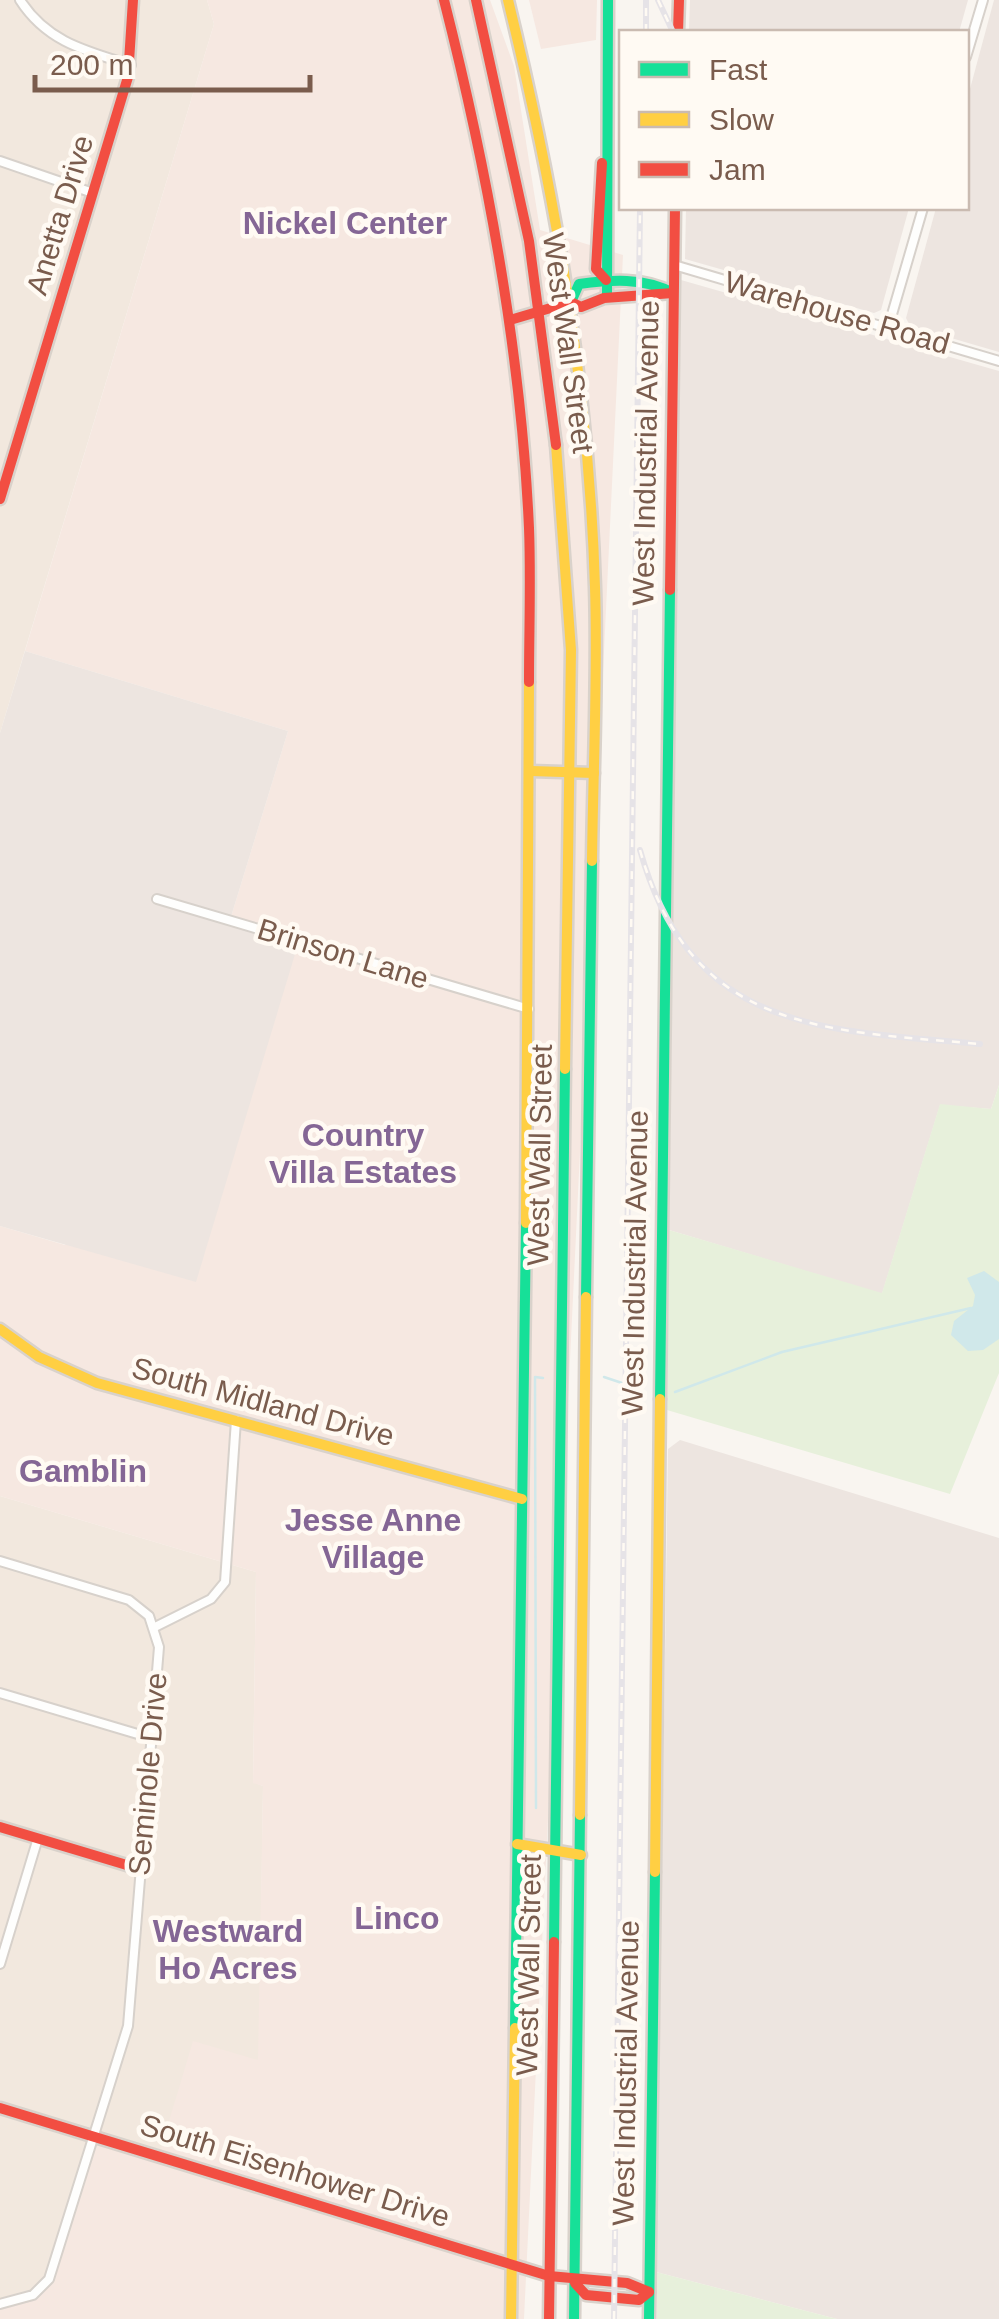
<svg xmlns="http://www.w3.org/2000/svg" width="999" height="2319" viewBox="0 0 999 2319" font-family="Arial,sans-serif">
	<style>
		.residential { fill: #f2e8de }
		.commercial { fill: #f6e8e1 }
		.industrial { fill: #ede5e0 }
		.green { fill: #e7f0db }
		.water { fill: #d0e8ea }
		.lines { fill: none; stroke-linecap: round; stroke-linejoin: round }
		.stream { stroke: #d0e8ea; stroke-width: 2.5 }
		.street-casing { stroke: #d7d1cb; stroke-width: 12 }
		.fast-casing { stroke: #d9d2cb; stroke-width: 15 }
		.slow-casing { stroke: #d9d2cb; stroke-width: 15 }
		.jam-casing { stroke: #d9d2cb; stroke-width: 15 }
		.street { stroke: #fefefd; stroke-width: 8 }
		.fast { stroke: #16e098; stroke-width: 10 }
		.slow { stroke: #ffcf43; stroke-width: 10 }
		.jam { stroke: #f24e42; stroke-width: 10 }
		.rail-casing { stroke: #e6e3e7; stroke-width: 6 }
		.rail { stroke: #fffaf3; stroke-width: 2.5; stroke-dasharray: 8; stroke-linecap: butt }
		.labels { text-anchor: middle; stroke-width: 9; stroke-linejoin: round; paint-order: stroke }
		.street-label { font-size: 30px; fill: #7a5c4d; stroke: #fffaf3 }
		.neighbourhood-label { font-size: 32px; font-weight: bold; fill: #846695; stroke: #fffaf3 }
	</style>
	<rect width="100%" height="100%" fill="#f9f5f0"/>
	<!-- residential -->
	<g class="residential">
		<path d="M0,0H207L214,24L0,733Z"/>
		<path d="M0,1496L256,1572L253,1782L263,1786L259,2060L158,2158L30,2295L0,2305Z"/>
	</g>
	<!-- commercial -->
	<g class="commercial">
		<path d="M207,0H490L514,66L540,230L623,255L524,2319H0V2305L30,2295L46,2279L93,2139L158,2158L193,2041L258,2060L263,1786L253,1783L256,1572L0,1496V1226L65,1245L230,920L288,731L25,651L214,24Z"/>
		<path d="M529,0H597L596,40L541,49Z"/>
	</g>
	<!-- industrial -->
	<g class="industrial">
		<path d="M690,0H968L959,32H689Z"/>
		<path d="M994,0H999V352L910,326L906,318L936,208H966L967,100Z"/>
		<path d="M686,208H909L881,310L874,313L685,259Z"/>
		<path d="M681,280L999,371V1085L991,1109L940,1105L882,1294L669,1230Z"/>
		<path d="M25,651L288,731L230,920L299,941L196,1282L0,1226V733Z"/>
		<path d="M680,1440L999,1538V2319H837L656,2272L668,1449Z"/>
	</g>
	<!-- green -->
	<g class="green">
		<path d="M999,1085V1373L950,1494L667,1410L669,1230L882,1293L940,1104L991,1109Z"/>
		<path d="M656,2272L837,2319H657Z"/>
	</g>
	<!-- water -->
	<path class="water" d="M984,1271L999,1282V1339L983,1350L968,1351L951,1335L954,1321L973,1306L975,1295L967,1278Z"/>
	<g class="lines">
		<!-- stream -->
		<g class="stream">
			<path d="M604,1377L640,1389"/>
			<path d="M675,1392L782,1352L971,1308"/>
			<path d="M536,1808L535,1377L543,1378"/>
		</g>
		<defs>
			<g id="street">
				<path d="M20,0C47,42 86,51 131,65"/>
				<path d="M966,57L983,0"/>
				<path d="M0,161L93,193"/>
				<path d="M674,265L999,361"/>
				<path d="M888,328L923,208"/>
				<path d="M157,899L529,1009"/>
				<path d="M0,1561L129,1600L149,1616L159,1647L128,2026L49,2279L33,2295L0,2304"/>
				<path d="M155,1627L211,1599L225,1582L236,1420"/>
				<path d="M0,1693L151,1738"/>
				<path d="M0,1964L38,1838"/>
			</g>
			<g id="fast">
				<path d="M607,297L608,0"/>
				<path d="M571,302L579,284C610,280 644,277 673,293"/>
				<path d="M586,1297L592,861"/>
				<path d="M660,1399L670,590"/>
				<path d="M554,1942L565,1069"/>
				<path d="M515,2028L526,1223"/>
				<path d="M574,2319L580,1815"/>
				<path d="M649,2319L655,1872"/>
			</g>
			<g id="slow">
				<path d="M508,0C555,193 589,388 595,587C598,678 593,770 592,861"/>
				<path d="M556,445L571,650L565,1069"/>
				<path d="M531,771L594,773"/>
				<path d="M526,1223L529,682"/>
				<path d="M0,1329L39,1357L97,1383L522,1499"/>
				<path d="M580,1815L586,1297"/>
				<path d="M517,1844L581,1855"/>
				<path d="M655,1872L660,1399"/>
				<path d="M511,2319L515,2028"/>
			</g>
			<g id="jam">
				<path d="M444,0C488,173 521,350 529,528C531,579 529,631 529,682"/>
				<path d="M476,0L529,241L556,445"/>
				<path d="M678,32L679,0"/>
				<path d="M602,163L596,269L606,280"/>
				<path d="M510,320L571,302L581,307L604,298L673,293"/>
				<path d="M0,499L128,77L133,0"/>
				<path d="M670,590L675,208"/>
				<path d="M0,1827L140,1869"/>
				<path d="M0,2108L549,2276L627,2283L649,2292"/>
				<path d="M575,2283L586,2295L639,2300L649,2292"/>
				<path d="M549,2319L554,1942"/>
			</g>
		</defs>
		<!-- street casing -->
		<use href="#street" class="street-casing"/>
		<!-- fast casing -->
		<use href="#fast" class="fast-casing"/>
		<!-- slow casing -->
		<use href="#slow" class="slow-casing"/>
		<!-- jam casing -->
		<use href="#jam" class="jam-casing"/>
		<!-- street -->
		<use href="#street" class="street"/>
		<!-- fast -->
		<use href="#fast" class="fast"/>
		<!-- slow -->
		<use href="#slow" class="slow"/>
		<!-- jam -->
		<use href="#jam" class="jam"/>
		<defs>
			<g id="rail">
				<path d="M658,0L673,32"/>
				<path d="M646,32V0"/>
				<path d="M640,850C691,1032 822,1030 980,1044"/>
				<path d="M614,2319L640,208"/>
			</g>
		</defs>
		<!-- rail casing -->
		<use href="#rail" class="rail-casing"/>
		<!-- rail -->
		<use href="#rail" class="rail"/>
	</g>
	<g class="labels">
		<!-- street labels -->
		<g class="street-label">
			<text transform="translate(60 215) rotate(-73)" y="10">Anetta Drive</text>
			<text transform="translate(837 313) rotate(16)" y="10">Warehouse Road</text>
			<text transform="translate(568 343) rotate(82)" y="10">West Wall Street</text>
			<text transform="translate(646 453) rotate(-89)" y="10">West Industrial Avenue</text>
			<text transform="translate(343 954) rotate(17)" y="10">Brinson Lane</text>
			<text transform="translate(540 1155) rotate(-89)" y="10">West Wall Street</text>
			<text transform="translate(635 1263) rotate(-89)" y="10">West Industrial Avenue</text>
			<text transform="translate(263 1402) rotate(15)" y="10">South Midland Drive</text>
			<text transform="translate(148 1774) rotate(-85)" y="10">Seminole Drive</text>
			<text transform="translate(529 1965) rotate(-89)" y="10">West Wall Street</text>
			<text transform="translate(626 2073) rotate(-89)" y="10">West Industrial Avenue</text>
			<text transform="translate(295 2171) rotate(17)" y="10">South Eisenhower Drive</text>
		</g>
		<!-- neighbourhood labels -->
		<g class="neighbourhood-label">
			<text x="345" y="234">Nickel Center</text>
			<text x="363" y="1146">Country<tspan x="363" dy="37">Villa Estates</tspan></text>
			<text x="83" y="1482">Gamblin</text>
			<text x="373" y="1531">Jesse Anne<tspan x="373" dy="37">Village</tspan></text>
			<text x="397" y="1929">Linco</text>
			<text x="228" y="1942">Westward<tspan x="228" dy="37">Ho Acres</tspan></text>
		</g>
	</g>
	<!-- legend -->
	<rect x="619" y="30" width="350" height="180" fill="#fffaf3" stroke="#cabbb1" stroke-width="2.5"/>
	<rect x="639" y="62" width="50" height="15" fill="#16e098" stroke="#cabbb1" stroke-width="2.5"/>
	<text x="709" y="80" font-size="30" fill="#7a5c4d">Fast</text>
	<rect x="639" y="112" width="50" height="15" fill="#ffcf43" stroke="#cabbb1" stroke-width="2.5"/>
	<text x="709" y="130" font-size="30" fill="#7a5c4d">Slow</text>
	<rect x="639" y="162" width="50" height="15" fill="#f24e42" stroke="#cabbb1" stroke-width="2.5"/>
	<text x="709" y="180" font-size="30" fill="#7a5c4d">Jam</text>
	<!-- scale -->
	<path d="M35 75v15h275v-15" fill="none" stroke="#7a5c4d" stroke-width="5"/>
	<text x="50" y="75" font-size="30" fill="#7a5c4d" stroke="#fffaf3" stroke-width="8" paint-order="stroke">200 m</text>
</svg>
